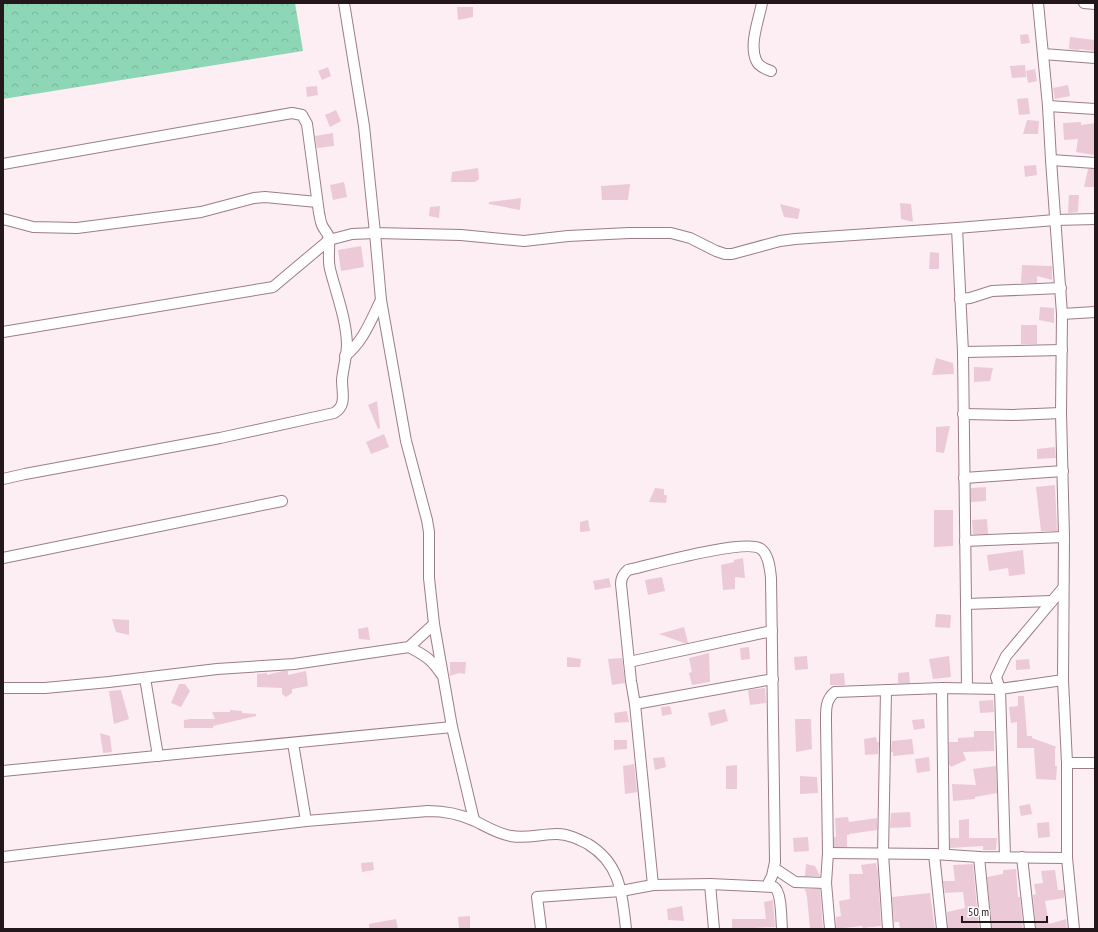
<svg xmlns="http://www.w3.org/2000/svg" width="1098" height="932" viewBox="0 0 1098 932" font-family="'PT Sans Narrow',sans-serif">
	<style>
		.forest { fill: url(#forest-crowns) }
		.building { fill: #ecc9d7 }
		.lines { fill: none; stroke-linecap: round; stroke-linejoin: round }
		.minor-casing { stroke: #9c7d8a; stroke-width: 12 }
		.minor { stroke: #fff; stroke-width: 10 }
	</style>
	<defs>
		<pattern id="forest-crowns" width="20" height="18" patternUnits="userSpaceOnUse"><rect width="20" height="18" fill="#8ed7b6"/><path d="M2 6a3 3 0 1 1 6 0M12 15a3 3 0 1 1 6 0" fill="none" stroke="#7ab89c"/></pattern>
	</defs>
	<rect width="100%" height="100%" fill="#fdeef4"/>
	<!-- forest -->
	<path class="forest" d="M3,3H295L303,51L3,99Z"/>
	<!-- building -->
	<g class="building">
		<path d="M457,7H473V17L458,20Z"/>
		<path d="M1028,34L1030,43L1021,44L1020,35Z"/>
		<path d="M1070,37L1095,40V51L1079,49V50L1069,49Z"/>
		<path d="M1025,65L1026,77L1012,78L1010,66Z"/>
		<path d="M328,67L331,76L322,80L318,71Z"/>
		<path d="M1035,69L1037,81L1028,83L1026,71Z"/>
		<path d="M1068,85L1070,96L1055,99L1053,88Z"/>
		<path d="M317,86L318,95L307,97L306,87Z"/>
		<path d="M1028,98L1030,114L1019,115L1017,99Z"/>
		<path d="M336,110L341,121L330,127L325,115Z"/>
		<path d="M1027,120L1039,121L1038,134H1023Z"/>
		<path d="M1081,122V125L1095,123V155L1076,152L1078,139L1064,140L1063,123Z"/>
		<path d="M333,133L334,146L317,148L315,136Z"/>
		<path d="M1036,165L1037,175L1025,177L1024,166Z"/>
		<path d="M478,168L479,179L475,182H451L452,172Z"/>
		<path d="M1088,169H1095V187H1084Z"/>
		<path d="M344,182L347,197L333,200L330,185Z"/>
		<path d="M630,184L628,200H602L601,186Z"/>
		<path d="M1069,195H1079L1078,212L1068,213Z"/>
		<path d="M521,198L520,210L489,204V202Z"/>
		<path d="M900,203L911,204L913,222L901,219Z"/>
		<path d="M780,204L800,209L798,219L784,217Z"/>
		<path d="M440,206L439,218L429,216L430,207Z"/>
		<path d="M361,246L364,267L341,271L338,250Z"/>
		<path d="M930,252L939,253V269H929Z"/>
		<path d="M1022,265L1052,266V280L1037,276V283H1021Z"/>
		<path d="M1040,307L1054,308V323L1039,320Z"/>
		<rect x="1021" y="325" width="16" height="19"/>
		<path d="M936,358L953,363L954,374L932,375Z"/>
		<path d="M974,367L993,368L990,381L974,382Z"/>
		<path d="M377,401L380,428L378,429L368,405Z"/>
		<path d="M950,426L944,453L936,452V427Z"/>
		<path d="M384,434L389,447L371,454L366,442Z"/>
		<path d="M1055,447L1056,458L1037,459V449Z"/>
		<path d="M1055,485L1057,531H1041L1036,487Z"/>
		<path d="M986,487V501L971,502V488Z"/>
		<path d="M655,488L664,489V495H667L666,503L649,502Z"/>
		<path d="M934,510H953V546L934,547Z"/>
		<path d="M987,519L988,534H973L972,520Z"/>
		<path d="M588,520L590,531L580,532V522Z"/>
		<path d="M1023,550L1025,574L1009,576L1008,568L989,571L987,555Z"/>
		<path d="M743,558L745,578L735,577V589L723,590L721,565L734,562V560Z"/>
		<path d="M662,577L665,591L648,595L645,580Z"/>
		<path d="M609,578L611,587L595,590L593,581Z"/>
		<path d="M936,614L951,615L950,628L935,627Z"/>
		<path d="M112,619L129,620V635L116,632Z"/>
		<path d="M368,627L370,640L359,639L358,629Z"/>
		<path d="M684,627L688,643H684L659,634Z"/>
		<path d="M749,647L750,659L741,660L740,648Z"/>
		<path d="M709,653L710,682L692,685L689,673L692,672L689,658Z"/>
		<path d="M807,656L808,669L795,670L794,657Z"/>
		<path d="M949,656L951,677L933,679L929,659Z"/>
		<path d="M567,657L581,659L580,667H567Z"/>
		<path d="M622,658L625,683L612,685L608,659Z"/>
		<path d="M1029,659L1030,669L1016,670V660Z"/>
		<path d="M450,662H466L465,674L459,673L450,676Z"/>
		<path d="M283,671H288V675L306,671L308,686L292,689V693L286,697L282,694V688L257,687V674L267,673V675Z"/>
		<path d="M909,672L910,683H898V673Z"/>
		<path d="M844,673L845,685H830V674Z"/>
		<path d="M179,684H185L190,691L181,707L171,703Z"/>
		<path d="M765,688L766,703L750,705L748,690Z"/>
		<path d="M121,690L129,719L114,724L109,691Z"/>
		<path d="M1018,696H1024L1027,736H1032V738L1057,747L1055,748V766H1057L1056,780L1036,779L1034,748H1017V722L1011,723L1009,707L1018,706Z"/>
		<path d="M993,700L994,712L980,713L979,701Z"/>
		<path d="M670,706L672,714L662,716L661,707Z"/>
		<path d="M725,709L728,721L711,726L708,713Z"/>
		<path d="M230,710L242,711V713L256,714V716L213,726V728H184V720L190,719H215L212,712H230Z"/>
		<path d="M627,711L629,722L615,723L614,713Z"/>
		<path d="M795,719H811L812,749L796,752Z"/>
		<path d="M924,719L925,728L914,730L912,720Z"/>
		<path d="M974,731H994V751L963,752L966,760L951,767L949,764V742H958V738L974,737Z"/>
		<path d="M100,733L110,736L112,752L103,753Z"/>
		<path d="M876,737L877,742H879L878,754L865,755L864,739Z"/>
		<path d="M912,739L914,754L893,756V752H891L892,741Z"/>
		<path d="M614,740H627V749L614,750Z"/>
		<path d="M664,757L666,767L655,770L653,758Z"/>
		<path d="M929,757L930,771L917,773L915,759Z"/>
		<path d="M634,764L637,792L625,794L623,766Z"/>
		<path d="M737,765V789H726V766Z"/>
		<path d="M996,766L997,793L975,797V799L953,801L952,784L976,785L973,769Z"/>
		<path d="M800,776L817,777L818,793L800,794Z"/>
		<path d="M1030,804L1032,814L1021,816L1019,806Z"/>
		<path d="M910,812L911,827L890,828L891,813Z"/>
		<path d="M848,817L849,822L877,818V830L849,834V835H847V847H834V837H836L835,818Z"/>
		<path d="M969,819V838H997L996,850H983V846L950,848V838H959V820Z"/>
		<path d="M1049,822L1050,837L1038,838L1037,823Z"/>
		<path d="M808,837L809,851L794,852L793,838Z"/>
		<path d="M373,862L374,870L362,872L361,863Z"/>
		<path d="M876,863L878,872L881,926L863,928L862,926L836,929V917L841,916L839,901L850,899L849,874H863L861,865Z"/>
		<path d="M806,864L815,866L820,876H805Z"/>
		<path d="M973,864L979,929H948L947,912L965,908L963,892L945,893L943,881H955L953,865Z"/>
		<path d="M1016,869L1018,897H1020L1023,929H992L987,877L1003,874V870Z"/>
		<path d="M1055,870L1058,890H1064V898L1045,901L1049,924L1066,919L1067,929H1036L1033,895L1036,894L1034,884L1043,883L1041,871Z"/>
		<path d="M805,889H820L823,929H810L807,897Z"/>
		<path d="M930,893L935,929H900L899,922H894L892,897Z"/>
		<path d="M773,900L775,927L732,929V919H766L764,902Z"/>
		<path d="M682,906L684,921L668,920L667,909Z"/>
		<path d="M470,916V928H459L458,917Z"/>
		<path d="M396,919L398,929H369V924Z"/>
	</g>
	<g class="lines">
		<defs>
			<g id="minor">
				<path d="M344,3L364,126L375,233L461,235L524,241L568,236L629,233H671L690,238L716,251L725,254H732L780,241L795,239L957,228L1055,220L1095,219"/>
				<path d="M762,3C759,19 749,44 756,60C758,66 765,69 771,71"/>
				<path d="M1038,3L1048,106L1051,160L1062,314L1061,413L1064,537L1063,680L1067,763V858L1074,929"/>
				<path d="M1084,3L1095,4"/>
				<path d="M1043,54L1095,58"/>
				<path d="M1048,106L1095,109"/>
				<path d="M1051,160L1095,163"/>
				<path d="M3,164L292,113L302,115L307,124L319,213C320,216 320,221 322,225C323,228 326,231 328,235C331,246 327,258 330,269C336,293 346,318 347,344C347,356 343,368 342,380C342,393 347,406 334,413L220,438L25,474L3,479"/>
				<path d="M3,219L33,227L77,228L201,212L254,198L265,197L317,202"/>
				<path d="M957,228L963,352L967,687"/>
				<path d="M960,299L970,298L992,291L1061,288"/>
				<path d="M1062,314L1095,312"/>
				<path d="M3,332L273,287L329,240L352,234L375,233L381,300L406,441L427,520L429,532V578L434,624L452,727L474,820"/>
				<path d="M963,352L1062,350"/>
				<path d="M345,356C363,342 371,320 381,300"/>
				<path d="M963,414L1013,415L1061,413"/>
				<path d="M964,478L1063,471"/>
				<path d="M965,541L1064,537"/>
				<path d="M3,558L282,501"/>
				<path d="M966,604L1052,601"/>
				<path d="M409,647C426,656 431,659 442,675"/>
				<path d="M629,662L772,631"/>
				<path d="M145,678L158,756"/>
				<path d="M3,688H45L109,682L217,669L294,664L409,647L434,624"/>
				<path d="M942,688L944,854"/>
				<path d="M886,690L883,854L888,929"/>
				<path d="M635,704L773,679"/>
				<path d="M293,743L306,821"/>
				<path d="M1067,763H1095"/>
				<path d="M3,771L452,727"/>
				<path d="M828,853L934,854L979,857L1067,858"/>
				<path d="M934,854L942,929"/>
				<path d="M1005,856L1000,689L996,677L1006,656L1063,588"/>
				<path d="M3,857L306,821L428,811C444,811 460,814 475,821C487,827 498,834 511,836C526,839 541,834 557,834C568,834 578,839 588,844C621,864 622,894 626,929"/>
				<path d="M979,857L986,929"/>
				<path d="M1022,857L1030,929"/>
				<path d="M774,868L795,882L826,883"/>
				<path d="M710,884L714,929"/>
				<path d="M653,885L635,704L631,681L621,584C621,578 623,574 628,570C650,565 746,538 761,549C769,555 770,569 771,578L775,862L772,876L767,886"/>
				<path d="M541,929L537,897L621,891L653,885L710,884L774,887C782,892 781,919 782,929"/>
				<path d="M830,929L826,883L828,853L826,723C826,710 825,700 835,692L942,688L1000,689L1063,680"/>
			</g>
		</defs>
		<!-- minor casing -->
		<use href="#minor" class="minor-casing"/>
		<!-- minor -->
		<use href="#minor" class="minor"/>
	</g>
	<!-- border -->
	<rect width="1098" height="932" fill="none" stroke="#23171c" stroke-width="8"/>
	<!-- scale -->
	<path d="M962 916v6h85v-6" fill="none" stroke="#23171c" stroke-width="2"/>
	<text x="968" y="916" font-size="12" fill="#23171c" stroke="#ffffff" stroke-width="3" paint-order="stroke">50 m</text>
</svg>
